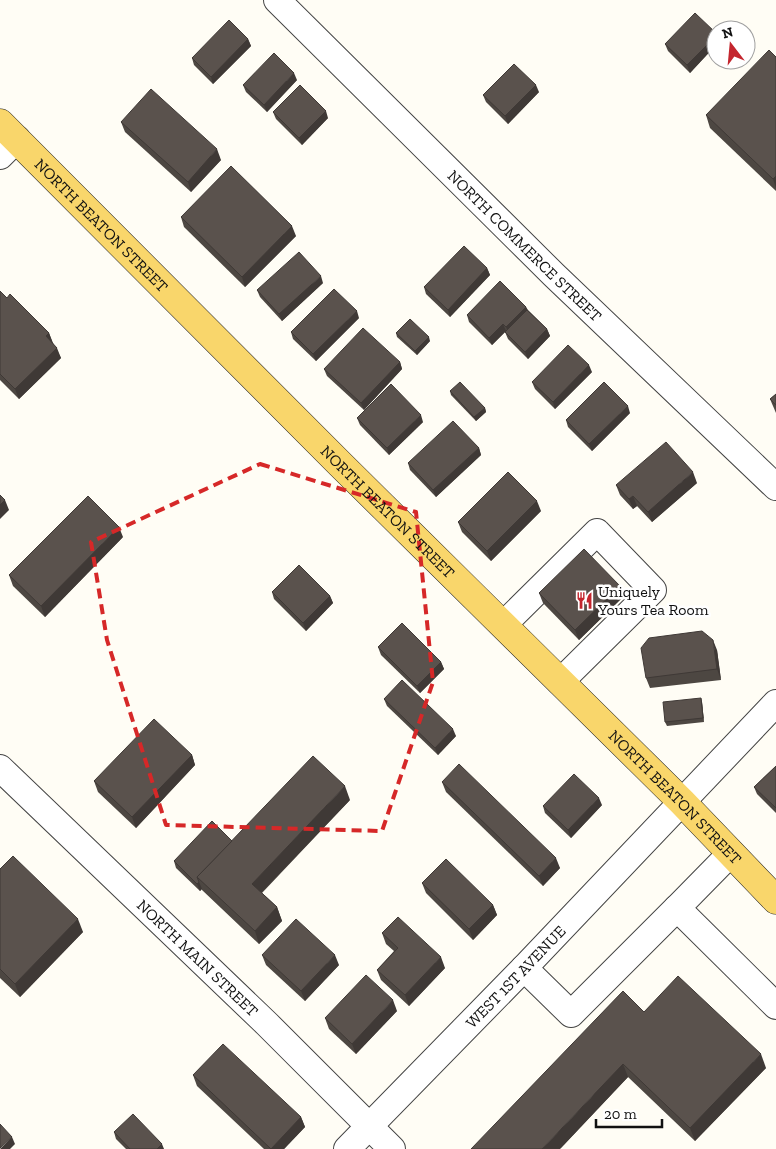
<svg xmlns="http://www.w3.org/2000/svg" width="776" height="1149" viewBox="0 0 776 1149" font-family="'Zilla Slab',serif">
	<style>
		.lines { fill: none; stroke-linecap: round; stroke-linejoin: round }
		.minor-casing { stroke: #444; stroke-width: 28 }
		.major-casing { stroke: #222; stroke-width: 29 }
		.minor { stroke: #fff; stroke-width: 26 }
		.major { stroke: #f9d66b; stroke-width: 28 }
		.wall { fill: #4d4742 }
		.shaded-wall { fill: #3f3936 }
		.building { fill: #5a524d; stroke: #3f3936 }
		.marked { fill: none; stroke: #d62828; stroke-width: 4; stroke-dasharray: 10 6; stroke-linejoin: round }
		.labels { text-anchor: middle; stroke-width: 5; stroke-linejoin: round; paint-order: stroke }
		.street-label { font-size: 16px; fill: #111; stroke: #fff }
		.poi-label { font-size: 16px; fill: #111; stroke: #fff; text-anchor: start }
	</style>
	<rect width="100%" height="100%" fill="#fffdf5"/>
	<g class="lines">
		<defs>
			<g id="minor">
				<path id="s1" d="M277,0L554,275L776,487"/>
				<path d="M0,156L17,139"/>
				<path d="M503,625L597,532L653,590L560,682"/>
				<path id="s2" d="M0,768L267,1024L392,1149"/>
				<path d="M731,853L677,908L776,1006"/>
				<path d="M524,968L571,1014L677,908"/>
				<path id="s3" d="M347,1149L524,968L776,703"/>
			</g>
			<g id="major">
				<path id="s4" d="M0,123L340,464L682,802L776,900"/>
			</g>
		</defs>
		<!-- minor casing -->
		<use href="#minor" class="minor-casing"/>
		<!-- major casing -->
		<use href="#major" class="major-casing"/>
		<!-- minor -->
		<use href="#minor" class="minor"/>
		<!-- major -->
		<use href="#major" class="major"/>
	</g>
	<!-- wall -->
	<g class="wall">
		<path d="M716,33V45L690,73L668,51L665,44Z"/>
		<path d="M248,39L251,46L213,84L194,65L192,58Z"/>
		<path d="M776,57V191L710,128L706,115Z"/>
		<path d="M297,80L267,112L246,92L243,85Z"/>
		<path d="M539,92L508,124L486,102L483,95Z"/>
		<path d="M273,112L328,118L302,145L276,119Z"/>
		<path d="M121,122L221,160L191,192L125,132Z"/>
		<path d="M181,217L296,236L245,287L184,227Z"/>
		<path d="M487,268L490,275L450,317L426,294L424,287Z"/>
		<path d="M323,283L282,321L260,297L257,290Z"/>
		<path d="M0,291L7,298L49,333L53,343L61,358L19,399L0,380Z"/>
		<path d="M526,307L528,310L547,329L550,336L528,359L508,339L505,332L506,331L492,345L469,322L467,315Z"/>
		<path d="M359,318L316,361L293,339L291,332Z"/>
		<path d="M396,333L430,341L417,355L397,337Z"/>
		<path d="M400,362L402,369L364,410L327,376L324,369Z"/>
		<path d="M592,372L555,409L535,389L532,382Z"/>
		<path d="M450,391L485,408L486,412L476,421L451,395Z"/>
		<path d="M776,394V413L770,399Z"/>
		<path d="M630,413L592,451L568,427L566,420Z"/>
		<path d="M357,418L423,422L389,455L360,425Z"/>
		<path d="M479,448L481,455L436,497L410,470L408,463Z"/>
		<path d="M697,483L652,522L637,506L633,509L620,495L616,485Z"/>
		<path d="M541,511L491,561L462,532L458,522Z"/>
		<path d="M123,537L45,617L13,586L9,575Z"/>
		<path d="M620,586L624,596L579,640L543,603L539,593Z"/>
		<path d="M272,592L330,596L333,603L306,631L274,599Z"/>
		<path d="M378,647L441,662L444,669L420,693L381,655Z"/>
		<path d="M717,650L721,680L650,688L646,678Z"/>
		<path d="M701,698L702,702L704,722L667,726L665,722Z"/>
		<path d="M384,699L456,736L438,755L387,706Z"/>
		<path d="M192,755L195,765L136,828L98,792L94,781Z"/>
		<path d="M776,766V813L757,794L754,787Z"/>
		<path d="M442,782L560,868L543,886L446,792Z"/>
		<path d="M350,800L262,893L277,907L282,921L259,944L202,890V889L200,891L176,868L174,861Z"/>
		<path d="M602,805L571,838L545,813L543,806Z"/>
		<path d="M0,869L83,932L20,997L0,978Z"/>
		<path d="M422,883L493,905L497,915L473,940L426,893Z"/>
		<path d="M382,933L445,968L409,1006L381,980L377,970L394,951L386,944Z"/>
		<path d="M262,955L339,965L305,1001L266,965Z"/>
		<path d="M397,1011L356,1054L329,1029L325,1018Z"/>
		<path d="M644,1012L766,1068L695,1141L628,1077L560,1149Z"/>
		<path d="M193,1075L301,1117L305,1127L284,1149H264L197,1086Z"/>
		<path d="M114,1132L164,1149H126L116,1139Z"/>
	</g>
	<!-- shaded-wall -->
	<g class="shaded-wall">
		<path d="M716,36V45L690,73L687,65Z"/>
		<path d="M248,39L251,46L213,84L211,77Z"/>
		<path d="M294,73L297,80L267,112L264,105Z"/>
		<path d="M536,85L539,92L508,124L505,116Z"/>
		<path d="M326,111L328,118L302,145L299,138Z"/>
		<path d="M217,149L221,160L191,192L188,182Z"/>
		<path d="M776,176V188L773,179Z"/>
		<path d="M292,226L296,236L245,287L242,277Z"/>
		<path d="M487,268L490,275L450,317L448,310Z"/>
		<path d="M321,276L323,283L282,321L279,314Z"/>
		<path d="M526,307L529,314L509,334L506,327Z"/>
		<path d="M357,311L359,318L316,361L313,354Z"/>
		<path d="M503,324L506,331L492,345L489,338Z"/>
		<path d="M547,329L550,336L528,359L525,352Z"/>
		<path d="M49,333L53,344L46,336Z"/>
		<path d="M429,337L430,341L417,355L415,351Z"/>
		<path d="M57,348L61,358L19,399L15,389Z"/>
		<path d="M400,362L402,369L364,410L361,403Z"/>
		<path d="M589,365L592,372L555,409L553,402Z"/>
		<path d="M628,406L630,413L592,451L589,444Z"/>
		<path d="M485,408L486,412L476,421L474,417Z"/>
		<path d="M421,415L423,422L389,455L387,448Z"/>
		<path d="M479,448L481,455L436,497L433,490Z"/>
		<path d="M693,472L697,483L652,522L648,512Z"/>
		<path d="M633,496L637,506L633,509L629,499Z"/>
		<path d="M5,500L9,510L0,519V505Z"/>
		<path d="M537,501L541,511L491,561L487,551Z"/>
		<path d="M119,527L123,537L45,617L41,606Z"/>
		<path d="M620,586L624,596L579,640L575,630Z"/>
		<path d="M330,596L333,603L306,631L303,623Z"/>
		<path d="M713,640L717,650L721,680L717,669Z"/>
		<path d="M441,662L444,669L420,693L417,686Z"/>
		<path d="M701,698L702,702L704,722L703,718Z"/>
		<path d="M453,729L456,736L438,755L435,748Z"/>
		<path d="M192,755L195,765L136,828L132,817Z"/>
		<path d="M345,786L350,800L257,897L252,884Z"/>
		<path d="M599,798L602,805L571,838L568,830Z"/>
		<path d="M556,858L560,868L543,886L539,876Z"/>
		<path d="M199,882L202,889L200,891L197,884Z"/>
		<path d="M493,905L497,915L473,940L469,929Z"/>
		<path d="M277,907L282,921L259,944L255,931Z"/>
		<path d="M78,919L83,932L20,997L15,984Z"/>
		<path d="M335,955L339,965L305,1001L301,991Z"/>
		<path d="M441,957L445,968L409,1006L405,995Z"/>
		<path d="M393,1000L397,1011L356,1054L352,1044Z"/>
		<path d="M761,1054L766,1068L695,1141L690,1128Z"/>
		<path d="M623,1064L628,1077L560,1149H542Z"/>
		<path d="M301,1117L305,1127L284,1149H271Z"/>
		<path d="M12,1137L15,1144L10,1149H0Z"/>
		<path d="M162,1144L164,1149H157Z"/>
	</g>
	<!-- building -->
	<g class="building">
		<path d="M695,13L716,33V36L687,65L665,44Z"/>
		<path d="M229,20L248,39L211,77L192,58Z"/>
		<path d="M769,50L776,57V176L773,179L706,115Z"/>
		<path d="M274,53L294,73L264,105L243,85Z"/>
		<path d="M514,64L536,85L505,116L483,95Z"/>
		<path d="M300,85L326,111L299,138L273,112Z"/>
		<path d="M151,89L217,149L188,182L121,122Z"/>
		<path d="M231,166L292,226L242,277L181,217Z"/>
		<path d="M464,246L487,268L448,310L424,287Z"/>
		<path d="M299,252L321,276L279,314L257,290Z"/>
		<path d="M500,281L526,307L506,327L503,324L489,338L467,315Z"/>
		<path d="M334,289L357,311L313,354L291,332Z"/>
		<path d="M0,291L7,298L10,294L49,333L46,336L57,348L15,389L0,374Z"/>
		<path d="M527,310L547,329L525,352L505,332Z"/>
		<path d="M410,319L429,337L415,351L396,333Z"/>
		<path d="M363,328L400,362L361,403L324,369Z"/>
		<path d="M568,345L589,365L553,402L532,382Z"/>
		<path d="M460,382L485,408L474,417L450,391Z"/>
		<path d="M604,382L628,406L589,444L566,420Z"/>
		<path d="M391,384L421,415L387,448L357,418Z"/>
		<path d="M776,394V405L770,399Z"/>
		<path d="M453,421L479,448L433,490L408,463Z"/>
		<path d="M666,442L693,472L648,512L633,496L629,499L616,485Z"/>
		<path d="M508,472L537,501L487,551L458,522Z"/>
		<path d="M0,495L5,500L0,505Z"/>
		<path d="M88,496L119,527L41,606L9,575Z"/>
		<path d="M584,549L620,586L575,630L539,593Z"/>
		<path d="M299,565L330,596L303,623L272,592Z"/>
		<path d="M402,623L441,662L417,686L378,647Z"/>
		<path d="M702,631L713,640L717,669L646,678L641,648L649,638Z"/>
		<path d="M402,680L453,729L435,748L384,699Z"/>
		<path d="M701,698L703,718L665,722L663,702Z"/>
		<path d="M154,719L192,755L132,817L94,781Z"/>
		<path d="M313,756L345,786L252,884L277,907L255,931L197,877Z"/>
		<path d="M459,764L556,858L539,876L442,782Z"/>
		<path d="M776,766V808L754,787Z"/>
		<path d="M574,774L599,798L568,830L543,806Z"/>
		<path d="M212,821L232,841L197,877L199,882L197,884L174,861Z"/>
		<path d="M13,856L78,919L15,984L0,969V869Z"/>
		<path d="M446,859L493,905L469,929L422,883Z"/>
		<path d="M398,917L441,957L405,995L377,970L398,948L382,933Z"/>
		<path d="M296,919L335,955L301,991L262,955Z"/>
		<path d="M366,975L393,1000L352,1044L325,1018Z"/>
		<path d="M678,976L761,1054L690,1128L623,1064L542,1149H471L623,991L644,1012Z"/>
		<path d="M223,1044L301,1117L271,1149L193,1075Z"/>
		<path d="M133,1114L162,1144L157,1149H130L114,1132Z"/>
		<path d="M0,1124L12,1137L0,1148Z"/>
	</g>
	<!-- marked area -->
	<path class="marked" d="M260,464L416,512L433,682L382,831L166,825L107,640L91,542Z"/>
	<!-- icons -->
	<defs>
		<symbol id="restaurant-bare" viewBox="-9 -9 18 18"><path d="M-5-6h1v4h1v-4h1v4h1v-4h1v5L-1.5 .5V6h-2V.5L-5-1ZM5-6V6H3V1.5H1.5Q1.5-4 5-6Z" fill="#c4262e" stroke="#fff" stroke-width="2.5" paint-order="stroke"/></symbol>
	</defs>
	<g fill-rule="evenodd">
		<use href="#restaurant-bare" x="572" y="588" width="25" height="25"/>
	</g>
	<g class="labels">
		<!-- street labels -->
		<g class="street-label">
			<text dy="6" stroke="none"><textPath href="#s4" startOffset="144">NORTH BEATON STREET</textPath></text>
			<text dy="6" stroke="none"><textPath href="#s1" startOffset="349">NORTH COMMERCE STREET</textPath></text>
			<text dy="6" stroke="none"><textPath href="#s4" startOffset="549">NORTH BEATON STREET</textPath></text>
			<text dy="6" stroke="none"><textPath href="#s4" startOffset="954">NORTH BEATON STREET</textPath></text>
			<text dy="6" stroke="none"><textPath href="#s2" startOffset="274">NORTH MAIN STREET</textPath></text>
			<text dy="6" stroke="none"><textPath href="#s3" startOffset="241">WEST 1ST AVENUE</textPath></text>
		</g>
		<!-- poi labels -->
		<g class="poi-label">
			<text x="598" y="597">Uniquely<tspan x="598" dy="18">Yours Tea Room</tspan></text>
		</g>
	</g>
	<!-- north arrow -->
	<g transform="translate(731 45) rotate(344)"><circle r="24" fill="#ffffff" stroke="#a0a0a0"/>
	<path d="M0-4L9 19L0 12L-9 19Z" fill="#c4262e"/>
	<text y="-8" font-size="14" font-weight="bold" text-anchor="middle" fill="#111111">N</text>
	</g>
	<!-- scale -->
	<path d="M596 1119v8h66v-8" fill="none" stroke="#111111" stroke-width="2.5"/>
	<text x="604" y="1119" font-size="15" fill="#111111" stroke="#ffffff" stroke-width="4" paint-order="stroke">20 m</text>
</svg>
